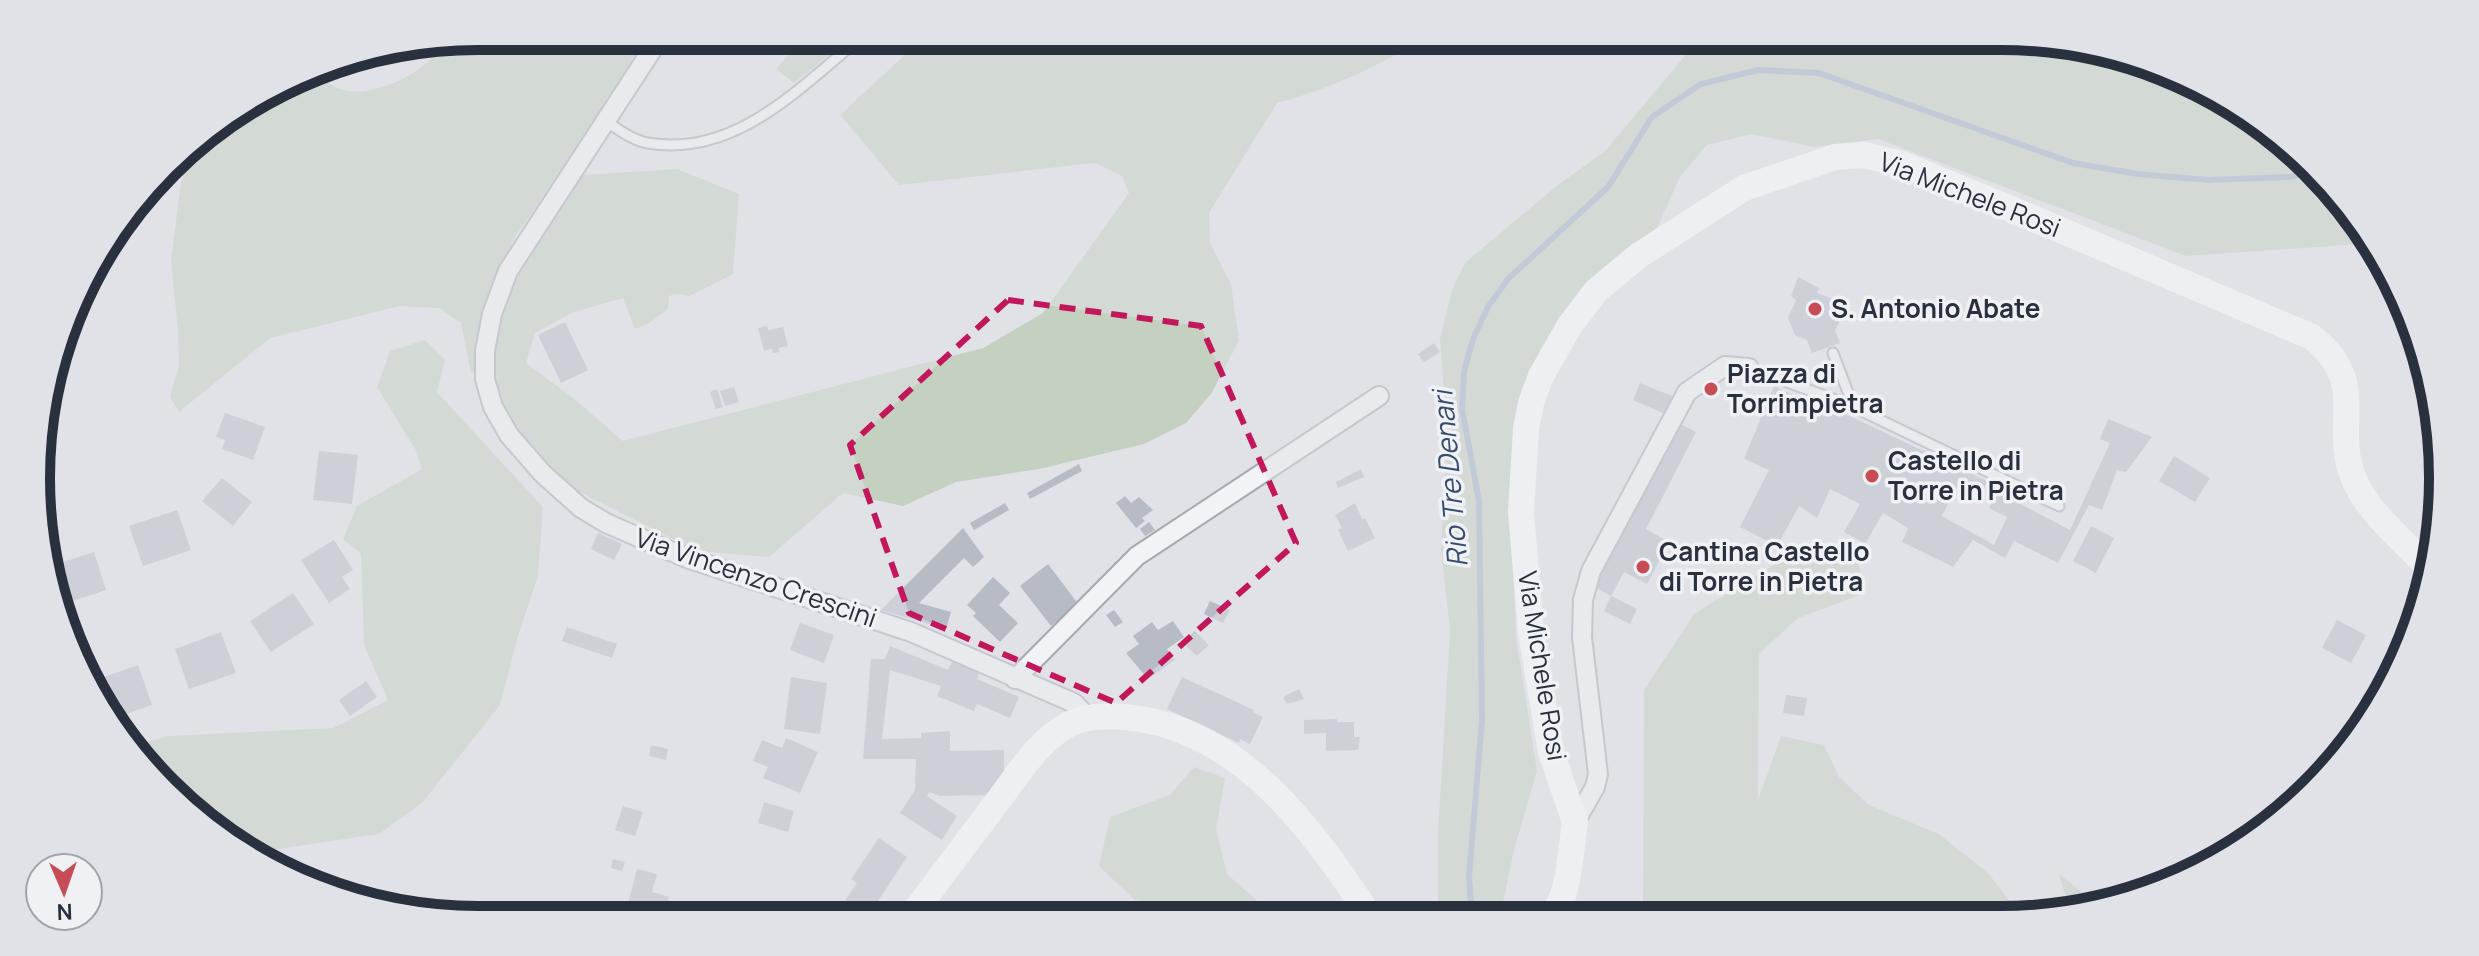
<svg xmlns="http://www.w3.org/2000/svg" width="2479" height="956" viewBox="0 0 2479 956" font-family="Manrope,sans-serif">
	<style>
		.green { fill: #c4d1c1 }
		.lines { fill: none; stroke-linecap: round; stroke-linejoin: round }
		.stream { stroke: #9daec6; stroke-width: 6 }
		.building { fill: #b7bbc4 }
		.lane-casing { stroke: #a5a9b2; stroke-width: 13 }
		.street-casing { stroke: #a5a9b2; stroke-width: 22 }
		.lane { stroke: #f2f3f6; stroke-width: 9 }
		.street { stroke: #f2f3f6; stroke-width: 18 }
		.secondary { stroke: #fff; stroke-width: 26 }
		.marked { fill: none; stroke: #c2185b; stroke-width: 6; stroke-dasharray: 16 10; stroke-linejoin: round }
		.poi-dot { fill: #c64c56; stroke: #eff1f5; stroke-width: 3 }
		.labels { text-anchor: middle; stroke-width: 7; stroke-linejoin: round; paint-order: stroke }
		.street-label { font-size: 26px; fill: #29303e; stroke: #eff1f5 }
		.poi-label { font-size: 26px; font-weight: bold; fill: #29303e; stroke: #eff1f5; text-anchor: start }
		.water-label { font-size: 28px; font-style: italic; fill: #364c6f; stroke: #eff1f5 }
		.rim { fill: none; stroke: #29303e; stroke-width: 10 }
	</style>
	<rect width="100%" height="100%" fill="#e0e2e8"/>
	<!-- green -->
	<g class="green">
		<path d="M478,36H646L604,107L515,237L488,296L482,324L479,371L471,373L461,323L439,308L399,306L270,338L179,412L170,397L179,365L178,331L171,261L181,182L197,139L313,73C321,78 331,86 340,89C372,100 430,72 443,42Z"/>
		<path d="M805,36H854L794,83L776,69Z"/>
		<path d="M925,36H1133L1137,41L1142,36H1429C1376,67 1336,87 1277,103L1209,213L1210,243L1231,284L1239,341L1211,394L1186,423L1144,444L1039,469L956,482L903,506L843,493L769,557L696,551L560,482L515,432L490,385V343L512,274L583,175L677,169L739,194L733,274L689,296L675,294L669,296L668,309L648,324L635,329L623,298L571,313L535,333L526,363L572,397L623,441L983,348L1043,313L1129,193L1122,176L1095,163L899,185L840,115Z"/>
		<path d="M1699,36H2001L2116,51L2270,128L2368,239L2361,244L2186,256L1878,139L1814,147L1751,134L1707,145L1680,177L1657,228L1580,294L1540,350L1525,392L1511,490L1516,636L1537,771L1514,850L1502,907L1506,917L1438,918V834L1450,631L1441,549L1447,434L1440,338L1452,290L1465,263L1558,185L1605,151L1683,58Z"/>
		<path d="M425,340L445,360L437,392L543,507L538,576L518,636L500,705L422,803L379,834L257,852L209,829L132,746L169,736L333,728L388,700L364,645L361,554L343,539L357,506L422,469L415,449L377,387L390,351Z"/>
		<path d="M1794,552L1857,557L1865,593L1798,618L1759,654L1758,800L1781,736L1824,745L1839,777L1869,805L1939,834L1989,874L2021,916L1646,917L1643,910L1644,690L1694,614Z"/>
		<path d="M2385,688L2369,723L2331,766L2363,694Z"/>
		<path d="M1194,767L1225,778L1216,829L1227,874L1277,918H1191L1184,908L1135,900L1099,866L1110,817L1170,795Z"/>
		<path d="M2059,874L2099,905L2073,912L2069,909Z"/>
	</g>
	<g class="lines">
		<!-- stream -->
		<path class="stream" d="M1472,918L1469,878L1482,719L1479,501L1462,409L1464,372L1473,339L1488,307L1508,279L1608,187L1652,117L1701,84L1758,70L1819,73L2073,163L2138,174L2209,180L2289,177L2309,172"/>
	</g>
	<!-- building -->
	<g class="building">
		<path d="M1798,277L1819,288L1817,293L1835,300L1842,317L1835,330L1840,343L1812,353L1807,340L1795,335L1788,318L1796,300L1791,296Z"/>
		<path d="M565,322L588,370L561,383L538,335Z"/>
		<path d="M767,326L768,330L783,327L788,346L778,348L780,352L773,353L772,349L764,351L758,328Z"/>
		<path d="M1434,343L1440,352L1424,362L1418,354Z"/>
		<path d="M1640,383L1672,396L1665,414L1633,400Z"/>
		<path d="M1774,386L1818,407L1820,402L1987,481L1981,497L1957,486L1942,516L1994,545L2007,517L1989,508L1997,492L2070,530L2110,443L2100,439L2108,419L2152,437L2126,472L2117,470L2102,510L2089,505L2058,563L2014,541L2005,558L1973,540L1953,567L1902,542L1908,528L1883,513L1865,544L1844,532L1860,504L1830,489L1817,518L1799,506L1777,546L1740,527L1769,470L1744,459Z"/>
		<path d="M734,387L739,402L725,406L720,391Z"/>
		<path d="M717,389L723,407L716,409L710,392Z"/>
		<path d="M225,413L265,427L253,460L222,449L225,440L216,437Z"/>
		<path d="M1679,423L1696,432L1646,529L1669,542L1647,584L1624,572L1611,596L1594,587Z"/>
		<path d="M319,451L358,455L352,504L313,500Z"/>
		<path d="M2174,456L2210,478L2195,502L2159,481Z"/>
		<path d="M1079,464L1082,471L1030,499L1027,493Z"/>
		<path d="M1361,469L1364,477L1338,488L1336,482Z"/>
		<path d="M222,478L252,502L233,526L202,501Z"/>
		<path d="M1125,496L1131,503L1139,497L1153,510L1142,518L1145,521L1136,528L1116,503Z"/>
		<path d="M1005,503L1009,510L974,530L970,523Z"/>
		<path d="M1355,503L1362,519L1365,518L1375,538L1348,551L1338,530L1342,528L1335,515Z"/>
		<path d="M177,510L191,550L143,566L129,526Z"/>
		<path d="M1149,522L1155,530L1145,536L1140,529Z"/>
		<path d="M2091,526L2114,538L2096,573L2073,561Z"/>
		<path d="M963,528L984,557L973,567L964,558L919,603L951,612L946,629L881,610Z"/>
		<path d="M598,533L622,544L614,560L591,549Z"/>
		<path d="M334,540L353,570L342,577L350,589L329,603L301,560Z"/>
		<path d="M94,552L106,590L61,605L48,567Z"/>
		<path d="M1048,564L1079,605L1051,626L1020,586Z"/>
		<path d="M993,577L1010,593L999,605L1018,623L1000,642L973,616L976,613L967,605Z"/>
		<path d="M293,593L314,624L271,652L250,621Z"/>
		<path d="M1611,596L1637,609L1630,624L1604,611Z"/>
		<path d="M1210,601L1230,610L1223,623L1204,614Z"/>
		<path d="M1114,610L1123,622L1115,627L1106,615Z"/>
		<path d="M2337,620L2366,635L2351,663L2322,648Z"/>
		<path d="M1173,621L1184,637L1167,649L1175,660L1148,679L1126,653L1139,644L1133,636L1152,622L1158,630Z"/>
		<path d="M800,623L834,635L824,663L790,650Z"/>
		<path d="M567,627L617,644L612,658L562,641Z"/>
		<path d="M1195,631L1209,645L1197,656L1183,643Z"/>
		<path d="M221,632L236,673L189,689L175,649Z"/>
		<path d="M890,646L948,670L953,660L980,671L977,679L1019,697L1010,718L977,704L974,711L937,696L941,686L890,670L882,739L921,738V733L950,731V751L1004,750V777L992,795L940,796L929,792L927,796L957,816L942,840L900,813L915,790L916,759H863L871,659H885Z"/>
		<path d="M138,665L152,705L109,720L93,681Z"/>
		<path d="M791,677L827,683L820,734L784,729Z"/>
		<path d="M1182,677L1254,710L1253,712L1263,717L1250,744L1240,739L1239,743L1167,709Z"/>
		<path d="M366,681L377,697L350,716L339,700Z"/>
		<path d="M1299,689L1304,699L1287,704L1283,697Z"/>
		<path d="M1786,695L1807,698L1804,716L1783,713Z"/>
		<path d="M1337,719V722H1354V737H1360L1358,750L1326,751V733L1304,734V720Z"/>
		<path d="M786,738L818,752L800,793L763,778L768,767L753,761L762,740L782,748Z"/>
		<path d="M651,745L668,749L666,760L649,756Z"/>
		<path d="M764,802L794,811L788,832L758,823Z"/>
		<path d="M623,806L643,812L635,836L615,830Z"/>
		<path d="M879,838L907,857L866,919H833L857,883L851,879Z"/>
		<path d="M613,859L625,862L622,871L611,868Z"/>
		<path d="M637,869L657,874L652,892L669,897L663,920H648L626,912Z"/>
		<path d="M746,904L749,919H724L722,909Z"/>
	</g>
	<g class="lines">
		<defs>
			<g id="lane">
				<path d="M604,120C618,129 632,140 648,143C736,158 801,86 863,36"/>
				<path d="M1833,353L1849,395L1847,404"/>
				<path d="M1749,368L1847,404L2059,506"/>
			</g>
			<g id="street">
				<path d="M661,36L508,271L492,314L485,351V379L493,407L509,435L542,473L581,508L606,523L684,557L911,632L1074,703L1088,718"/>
				<path d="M1015,679L1137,556L1379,396"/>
				<path d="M1575,822L1595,787L1598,774L1582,637L1583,600L1591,571L1687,392L1725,366L1749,368"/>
			</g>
		</defs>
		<!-- lane casing -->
		<use href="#lane" class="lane-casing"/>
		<!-- street casing -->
		<use href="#street" class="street-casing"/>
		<!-- lane -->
		<use href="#lane" class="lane"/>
		<!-- street -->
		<use href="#street" class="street"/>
		<!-- secondary -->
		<g class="secondary">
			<path d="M1552,917L1563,896L1568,876L1575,822L1551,752L1531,632L1521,512L1526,429L1531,403L1541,376L1570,325L1596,291L1638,256L1744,188L1835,157L1864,155L1902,164L2023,214L2312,337C2371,384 2331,424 2354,479C2368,513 2404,541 2429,568"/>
			<path d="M909,919C938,880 968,841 997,802C1016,777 1034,747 1061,729C1079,716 1103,715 1125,717C1240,727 1313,830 1371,918"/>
		</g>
	</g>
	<!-- marked area -->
	<path d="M0 0H2479V956H0ZM1008,300L1201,326L1296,543L1116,703L909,613L850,445Z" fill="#e0e2e8" fill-opacity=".55" fill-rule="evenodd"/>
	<path class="marked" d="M1008,300L1201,326L1296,543L1116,703L909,613L850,445Z"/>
	<!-- markers -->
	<g class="poi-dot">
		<circle cx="1815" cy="309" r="8"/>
		<circle cx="1711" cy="389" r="8"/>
		<circle cx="1872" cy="476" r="8"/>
		<circle cx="1643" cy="567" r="8"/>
	</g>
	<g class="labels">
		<!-- street labels -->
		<g class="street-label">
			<text transform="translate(1970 195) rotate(21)" y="9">Via Michele Rosi</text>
			<text transform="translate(756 578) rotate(19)" y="9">Via Vincenzo Crescini</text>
			<text transform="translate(1542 666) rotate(81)" y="9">Via Michele Rosi</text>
		</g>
		<!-- poi labels -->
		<g class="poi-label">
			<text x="1831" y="318">S. Antonio Abate</text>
			<text x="1727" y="383">Piazza di<tspan x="1727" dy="30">Torrimpietra</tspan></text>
			<text x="1888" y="470">Castello di<tspan x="1888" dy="30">Torre in Pietra</tspan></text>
			<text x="1659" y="561">Cantina Castello<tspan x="1659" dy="30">di Torre in Pietra</tspan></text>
		</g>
		<!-- water labels -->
		<g class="water-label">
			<text transform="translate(1450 479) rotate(-95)" y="10">Rio Tre Denari</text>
		</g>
	</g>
	<!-- crop -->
	<path d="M0 0H2479V956H0ZM478 50H2001A428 428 0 0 1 2429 478V478A428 428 0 0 1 2001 906H478A428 428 0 0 1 50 478V478A428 428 0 0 1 478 50Z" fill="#dfe2e6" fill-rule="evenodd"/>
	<path class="rim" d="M478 50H2001A428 428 0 0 1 2429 478V478A428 428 0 0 1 2001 906H478A428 428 0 0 1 50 478V478A428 428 0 0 1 478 50Z"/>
	<!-- north arrow -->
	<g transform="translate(64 892) rotate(178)"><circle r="38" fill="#eff1f5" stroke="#a0a4ac" stroke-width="2"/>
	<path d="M0-6L14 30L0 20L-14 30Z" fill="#c64c56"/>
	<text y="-12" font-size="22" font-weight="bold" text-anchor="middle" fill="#29303e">N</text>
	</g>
</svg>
